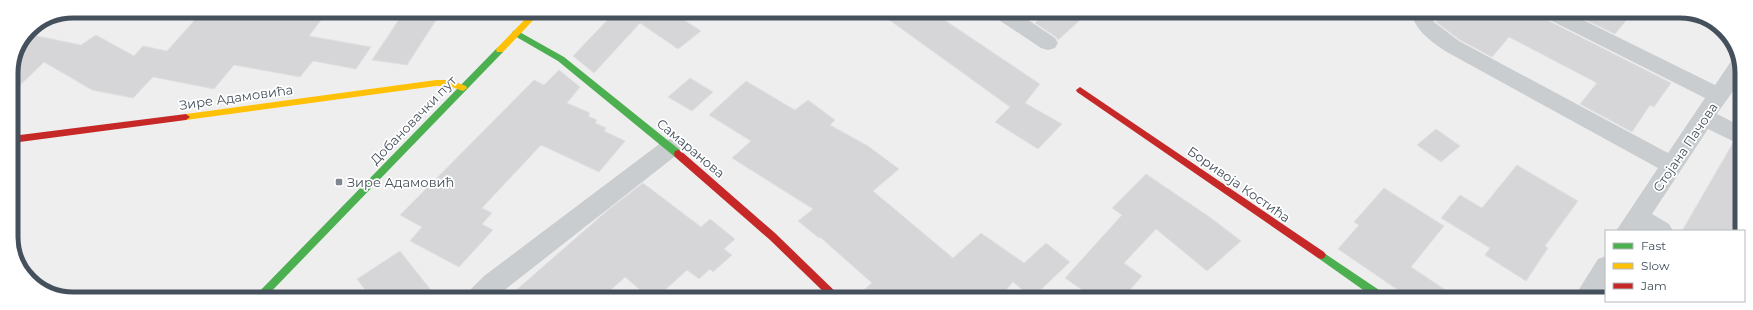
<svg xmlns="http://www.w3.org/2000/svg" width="1753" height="310" viewBox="0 0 1753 310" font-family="Montserrat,sans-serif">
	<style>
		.building { fill: #d6d6d9; stroke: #e0e0e1 }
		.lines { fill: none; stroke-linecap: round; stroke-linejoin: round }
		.street { fill: #cacdcf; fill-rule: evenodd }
		.fast { fill: #4caf50; fill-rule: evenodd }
		.slow { fill: #ffc107; fill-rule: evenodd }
		.jam { fill: #c62828; fill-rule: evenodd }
		.poi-dot { fill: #80878f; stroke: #fff; stroke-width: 1.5 }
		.labels { text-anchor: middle; stroke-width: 3.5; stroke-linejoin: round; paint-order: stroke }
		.street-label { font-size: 13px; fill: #44505c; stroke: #fff }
		.poi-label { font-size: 13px; fill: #44505c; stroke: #fff; text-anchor: start }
		.rim { fill: none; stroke: #44505c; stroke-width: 5 }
	</style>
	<rect width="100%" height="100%" fill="#efeeee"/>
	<!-- building -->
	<g class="building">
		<path d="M231,11H328L309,36L371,47L356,69L313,61L300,77L234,65L214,89L153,77L133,98L92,90L44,62L11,94V73L27,34L81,45L96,35L134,56L143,46L167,51L202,12L231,16Z"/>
		<path d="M408,11H442L407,65L372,60L400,18Z"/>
		<path d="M616,11H670L701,31L678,49L640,23L594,73L573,56Z"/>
		<path d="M877,11H931L1040,84L1025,103L1062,124L1038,149L995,122L1010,107Z"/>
		<path d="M1048,11H1090L1058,40L1056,37L1035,23Z"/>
		<path d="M1445,11L1541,12L1543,18L1671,83L1654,107L1650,105L1632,132L1580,104L1597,83L1509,37L1492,57L1460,40L1436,22Z"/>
		<path d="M1569,12H1633L1615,34Z"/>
		<path d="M559,70L580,87L567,103L590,113L588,116L597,120L595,123L606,128L604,131L625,141L599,172L541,145L482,208L492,213L482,224L493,230L459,267L410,241L422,227L400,215L534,80L544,85Z"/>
		<path d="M690,78L713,92L692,111L668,97Z"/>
		<path d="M746,81L795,110L808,100L835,120L830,125L868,146L899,169L873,191L953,258L981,233L1024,263L1046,243L1070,262L1032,298L1013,282L998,299H853L872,283L820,237L819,238L798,221L813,209L732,158L751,141L709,115Z"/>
		<path d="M1436,129L1460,146L1441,162L1417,145Z"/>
		<path d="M1733,143L1741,146V221L1735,231H1682Z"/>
		<path d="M1517,165L1578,201L1545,246L1548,248L1526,281L1485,255L1490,248L1441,218L1460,195L1482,208Z"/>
		<path d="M1146,174L1211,218L1241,241L1207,271L1156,229L1124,263L1142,276L1122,299H1095L1065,278L1122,215L1112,208Z"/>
		<path d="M643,183L701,227L710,219L735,239L724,249L732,255L713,272L710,269L699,279L687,270L655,299H651L625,277L601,299H506L608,210Z"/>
		<path d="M1384,188L1444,226L1411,267L1459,299H1411L1338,249L1359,225L1354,222Z"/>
		<path d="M400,251L438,299H372L357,279Z"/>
	</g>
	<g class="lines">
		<!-- street -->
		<g class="street">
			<path d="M990,11H1015L1055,38L1058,43L1055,48L1048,50L1041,48L993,16Z"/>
			<path d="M1411,11H1431L1434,22L1459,41L1668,153L1705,98L1544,17L1542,12H1567L1715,85L1734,57L1738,55C1749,77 1728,97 1717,114L1741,126V145L1708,129L1652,214L1669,224L1673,231H1616L1658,168L1445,51C1430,40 1415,31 1411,11Z"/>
			<path d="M670,139L678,142L681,148L678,154L502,292L495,299H466L469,291L484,276L662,142Z"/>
			<path d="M1606,256V287L1598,299H1573L1598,259Z"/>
		</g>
		<!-- fast -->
		<g class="fast">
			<path d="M516,30L564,57L681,151L682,154L681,157H675L558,61L513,35L512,33L513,31Z"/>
			<path d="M500,47L504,50L503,52L264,299H252L497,48Z"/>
			<path d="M1321,251L1388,296L1389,299H1376L1318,258L1316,255L1318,252Z"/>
		</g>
		<!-- slow -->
		<g class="slow">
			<path d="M533,11H542L503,52H497L496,50L497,48Z"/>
			<path d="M436,80H450L466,86L467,88L463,91L449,86H436L186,120L182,117L186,114Z"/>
		</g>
		<!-- jam -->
		<g class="jam">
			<path d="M1080,87L1324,252L1326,255L1324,258L1321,259L1318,258L1077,92L1076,90Z"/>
			<path d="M186,114L190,117L186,120L12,143V136Z"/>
			<path d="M678,150L681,151L775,233L843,299H831L769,239L675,157L674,154L675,151Z"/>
		</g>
	</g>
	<!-- markers -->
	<rect class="poi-dot" x="335" y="178" width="8" height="8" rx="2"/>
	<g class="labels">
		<!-- street labels -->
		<g class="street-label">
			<text transform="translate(236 97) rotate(-8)" y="5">Зире Адамовића</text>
			<text transform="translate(413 120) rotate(-46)" y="5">Добановачки пут</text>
			<text transform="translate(1685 147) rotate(-56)" y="5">Стојана Пачова</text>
			<text transform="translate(691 148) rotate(40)" y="5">Самаранова</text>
			<text transform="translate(1239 184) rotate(35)" y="5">Боривоја Костића</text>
		</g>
		<!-- poi labels -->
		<g class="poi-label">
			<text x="347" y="187">Зире Адамовић</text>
		</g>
	</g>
	<!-- crop -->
	<path d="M0 0H1753V310H0ZM73 18H1680A55 55 0 0 1 1735 73V237A55 55 0 0 1 1680 292H73A55 55 0 0 1 18 237V73A55 55 0 0 1 73 18Z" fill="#fff" fill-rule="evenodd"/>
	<path class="rim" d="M73 18H1680A55 55 0 0 1 1735 73V237A55 55 0 0 1 1680 292H73A55 55 0 0 1 18 237V73A55 55 0 0 1 73 18Z"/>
	<!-- legend -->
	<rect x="1605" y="230" width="140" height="72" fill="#ffffff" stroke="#b4b9be"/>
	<rect x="1613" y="243" width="20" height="6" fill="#4caf50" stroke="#b4b9be"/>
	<text x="1641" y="250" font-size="12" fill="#44505c">Fast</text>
	<rect x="1613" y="263" width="20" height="6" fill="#ffc107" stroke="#b4b9be"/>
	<text x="1641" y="270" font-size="12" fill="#44505c">Slow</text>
	<rect x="1613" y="283" width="20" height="6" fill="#c62828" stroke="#b4b9be"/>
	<text x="1641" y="290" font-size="12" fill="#44505c">Jam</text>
</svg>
